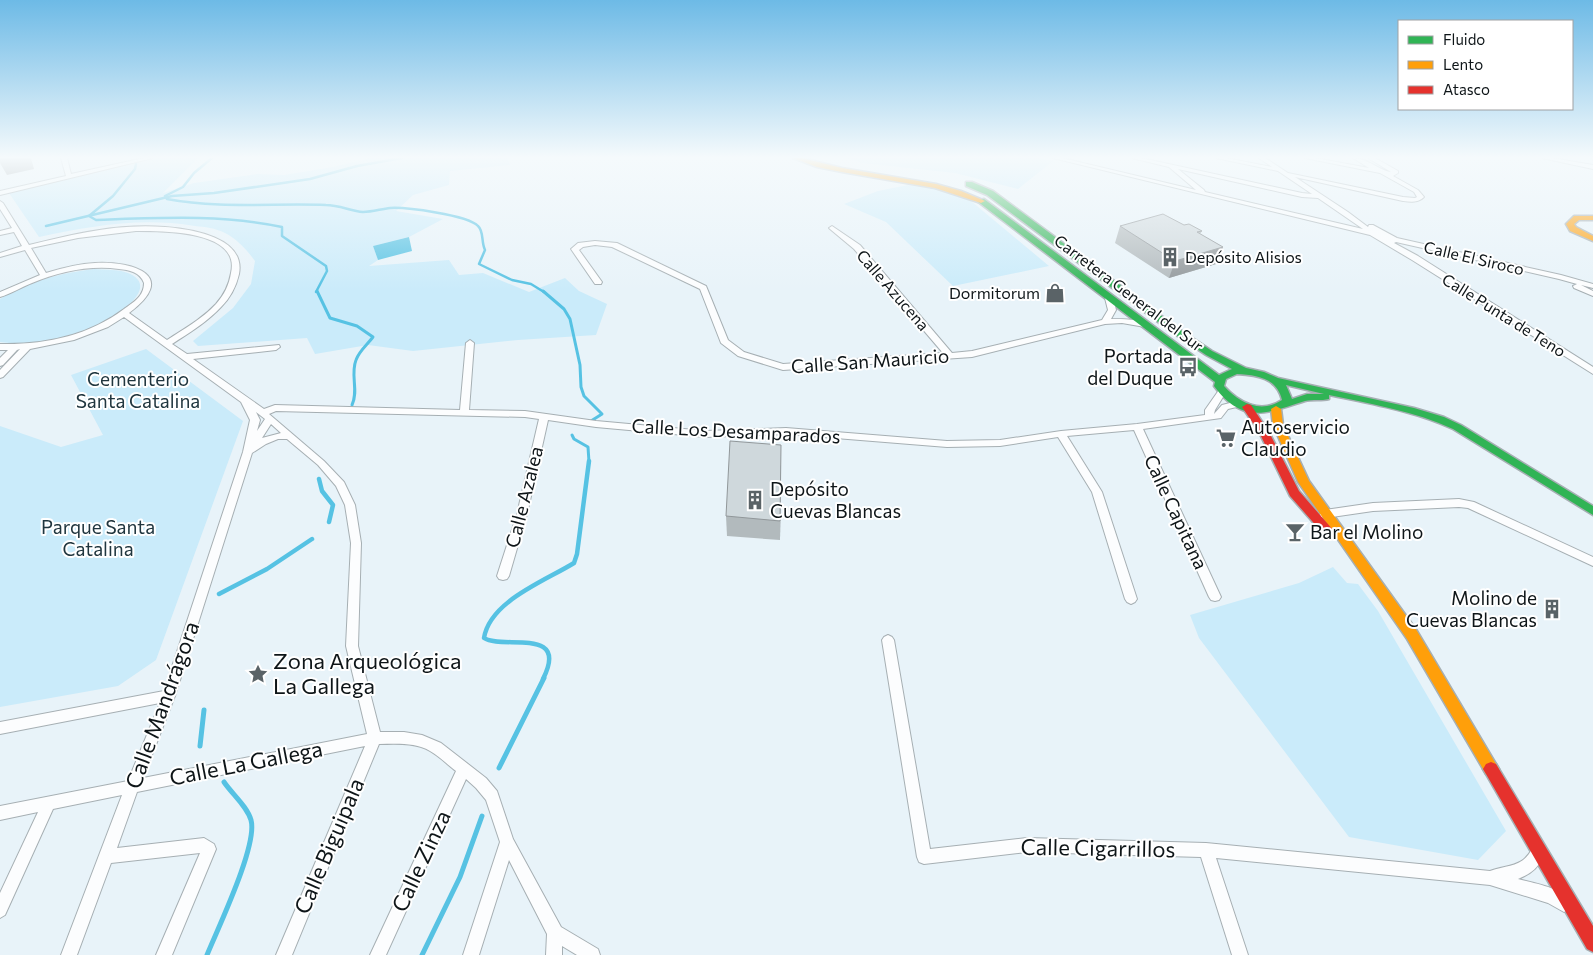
<svg xmlns="http://www.w3.org/2000/svg" width="1593" height="955" viewBox="0 0 1593 955" font-family="Commissioner,sans-serif">
	<style>
		.green { fill: #caebfa }
		.water { fill: #56c2e3 }
		.lines { fill: none; stroke-linecap: round; stroke-linejoin: round }
		.stream-far3 { stroke: #56c2e3; stroke-width: 2.5 }
		.stream-far2 { stroke: #56c2e3; stroke-width: 3 }
		.stream-far1 { stroke: #56c2e3; stroke-width: 4.5 }
		.stream { stroke: #56c2e3; stroke-width: 5 }
		.street-casing { stroke: #a6afb3; stroke-width: 2 }
		.fast-casing { stroke: #a6afb3; stroke-width: 3 }
		.slow-casing { stroke: #a6afb3; stroke-width: 3 }
		.jam-casing { stroke: #a6afb3; stroke-width: 3 }
		.street { fill: #fcfdfe; fill-rule: evenodd }
		.fast { fill: #30b455; fill-rule: evenodd }
		.slow { fill: #ff9f0a; fill-rule: evenodd }
		.jam { fill: #e5322d; fill-rule: evenodd }
		.wall { fill: #b2babd }
		.shaded-wall { fill: #91979a }
		.building { fill: #cfd8dc; stroke: #91979a }
		.labels { text-anchor: middle; stroke-width: 4; stroke-linejoin: round; paint-order: stroke }
		.far-poi-label { font-size: 16px; fill: #0e1518; stroke: #fff; text-anchor: start }
		.far-street-label { font-size: 16px; fill: #0e1518; stroke: #fff }
		.poi-label { font-size: 19px; fill: #0e1518; stroke: #fff; text-anchor: start }
		.street-label { font-size: 19px; fill: #0e1518; stroke: #fff }
		.park-label { font-size: 19px; fill: #20363f; stroke: #fff }
		.near-poi-label { font-size: 22px; fill: #0e1518; stroke: #fff; text-anchor: start }
		.near-street-label { font-size: 22px; fill: #0e1518; stroke: #fff }
	</style>
	<rect width="100%" height="100%" fill="#e8f3f9"/>
	<!-- green -->
	<g class="green">
		<path d="M159,158H198L163,193L194,183L257,174L284,175L333,167L371,158H507L510,165L450,171L449,185L413,195L396,211L443,219L409,237L373,246L378,260L369,266L449,260L459,275L483,273L529,292L565,278L579,291L607,304L596,335L518,340L413,351L368,345L315,354L307,338L198,346L193,341L233,308L251,284L255,261C247,250 237,239 225,233C215,228 205,227 195,226C140,217 92,226 39,237L9,193Z"/>
		<path d="M846,158H1037L1053,161L1018,189L955,173L862,163Z"/>
		<path d="M908,185L938,189L965,196L1049,266L953,286L886,222L844,204L878,191Z"/>
		<path d="M94,269C105,270 118,269 128,273C162,287 116,316 102,323C71,337 33,347 0,342V299C28,281 62,273 94,269Z"/>
		<path d="M146,349L243,421L156,660L118,686L0,707V426L61,447L103,435L71,375Z"/>
		<path d="M1333,567L1347,583L1358,584L1378,611L1506,831L1478,860L1349,837L1199,638L1190,615L1299,583Z"/>
	</g>
	<!-- water -->
	<path class="water" d="M409,237L412,251L378,260L373,246Z"/>
	<g class="lines">
		<!-- stream-far3 -->
		<g class="stream-far3">
			<path d="M212,158L194,173L183,187L165,196L167,199C219,209 273,203 326,205C339,205 351,211 363,212C372,212 381,209 390,208C405,207 468,215 478,226C484,231 481,242 485,250L479,264L512,280L531,284L544,292"/>
			<path d="M136,164L135,169L113,196L89,216L96,220C158,218 221,214 282,227V236L326,266L327,271L316,292"/>
			<path d="M46,226L172,196L214,193L310,179L357,166L402,158"/>
		</g>
		<!-- stream-far2 -->
		<g class="stream-far2">
			<path d="M317,291L330,318L357,326L373,337C367,345 359,351 356,360C350,375 359,390 352,405"/>
			<path d="M543,291L564,309L570,319L580,365L581,387L584,396L602,414L591,421"/>
			<path d="M572,435L574,439L588,447L589,462"/>
		</g>
		<!-- stream-far1 -->
		<g class="stream-far1">
			<path d="M319,479L322,491L333,505L329,522"/>
			<path d="M219,594L267,569L312,539"/>
			<path d="M543,679C570,626 502,650 484,638C490,601 545,581 574,563L577,554L589,461"/>
		</g>
		<!-- stream -->
		<g class="stream">
			<path d="M200,746L204,710"/>
			<path d="M499,768L544,678"/>
			<path d="M207,955C218,928 258,845 251,820C247,806 232,794 224,782"/>
			<path d="M422,955L460,877L482,816"/>
		</g>
		<defs>
			<g id="street">
				<path d="M61,158H67L71,174L144,158H153L0,195V191L66,176Z"/>
				<path d="M1053,158H1062L1196,190L1169,167L1132,158H1141L1302,193L1312,194L1278,171L1216,158H1226L1272,167L1259,158H1265L1288,173L1403,197L1415,198L1417,197L1414,192L1380,173L1305,158H1315L1369,168L1353,158C1366,157 1378,170 1391,172L1368,158H1375L1398,171V173L1393,176L1418,190L1424,197C1418,203 1411,202 1403,201L1295,177L1348,212L1368,227L1369,225H1373L1397,238L1561,275L1593,284V288L1581,285L1593,291V296L1574,288L1573,286L1577,284L1559,279L1396,242L1394,243L1418,256L1593,367V374L1412,260L1370,235ZM1178,169L1302,197L1318,198L1363,229L1205,192L1204,190Z"/>
				<path d="M1542,158H1552L1593,165V169Z"/>
				<path d="M0,201L3,203L29,245C73,234 119,223 165,227C191,229 246,237 239,274C236,287 230,298 221,307C207,322 189,333 172,344L187,354L279,345L280,347L276,350L193,359L264,409L275,405L460,410L466,343L470,340L474,343L469,410L525,411L596,421L706,431L786,428L947,441L1000,440L1061,431L1137,424L1205,415V410L1219,390H1225L1226,392L1215,410L1214,414L1222,405L1238,401L1243,404L1241,406L1228,409L1221,418L1143,429L1221,597L1219,600L1215,601L1211,600L1209,597L1134,430L1067,436L1102,492L1137,599L1135,602L1131,604L1127,602L1125,599L1092,492L1058,437L1000,446L947,447L786,434L706,437L596,427L548,420L527,514L509,576L507,579L503,580L499,579L497,576L517,514L539,419L525,417L276,411L269,414L324,461L344,482L355,505L361,543L358,646L380,732H404L422,735L441,743L486,778L497,791L513,839L561,927L598,949L600,955H577L562,946V955H546L547,934L509,860L479,955H463L500,842L486,800L476,788L466,779L386,955H370L456,771C448,765 439,756 430,751C415,742 396,744 379,744L292,955H276L365,746L137,792L117,848L204,838L214,844L216,849L172,955H156L200,853L111,863L77,955H61L122,795L53,809L5,915L0,918V893L38,812L0,820V806L128,781L160,703L0,734V722L164,691L243,452L250,420L241,402L124,317L108,327L74,340L30,349L3,377L0,378V370L20,349L17,350L3,365L0,366V358L8,350H0V344C44,345 88,336 124,309C134,302 144,296 144,283C140,272 129,270 119,269C89,265 59,272 32,283C21,287 11,294 0,297V292L40,275L25,250L0,257V253L22,246L14,232L0,235V231L12,228L0,209ZM136,231C162,231 241,230 231,273C229,285 224,295 216,304C202,319 184,329 167,340L129,313C179,276 134,261 95,263C78,264 62,268 46,273L31,248L78,238ZM256,412L265,419L257,431L260,420ZM271,424L281,433L262,438ZM278,439H287L318,465L336,486L345,505L351,543L346,646L367,734L143,778L175,696L252,453L266,444Z"/>
				<path d="M832,226L860,245L952,353L972,351L1102,320L1108,310L1105,298L1109,296L1113,298L1116,310L1111,319C1123,319 1140,319 1149,325L1145,327L1122,323L1105,324L972,357L783,370L738,356L721,343L700,289L612,247L595,245L583,247L579,250L602,282L601,284H595L571,249L578,243L595,241L617,243L706,286L728,340L744,352L783,364L943,353L854,249L830,229L829,228Z"/>
				<path d="M1459,499L1474,502L1593,557V566L1468,508L1459,507L1373,511L1325,518L1321,517L1320,514L1321,511L1325,510L1373,503Z"/>
				<path d="M888,635L892,637L894,640L930,849L1027,838L1206,843L1490,871C1509,864 1523,868 1533,847L1538,845L1543,847L1545,852C1539,867 1533,873 1518,879C1533,883 1565,888 1572,904L1569,909L1564,912L1548,903L1490,885L1216,858L1248,955H1232L1201,857L1027,852L924,864L919,862L917,857L882,640L884,637Z"/>
			</g>
			<path id="fast" d="M966,182H972L993,191L1179,329L1212,351L1246,368L1264,372L1278,378L1414,408L1444,417L1461,425L1593,506V515L1453,429C1414,411 1371,404 1329,395V399C1321,401 1313,399 1305,401C1267,413 1243,425 1214,386L1215,382L977,201L984,199L1219,375L1232,369L1206,355L1173,333L987,195L966,186ZM1237,374C1257,375 1277,378 1282,400C1261,414 1239,403 1224,386L1226,379ZM1286,385L1324,394H1307L1292,399Z"/>
			<g id="slow">
				<path d="M793,158H802L842,168L936,184L961,191L985,201L981,203L935,188L842,172L817,167Z"/>
				<path d="M1574,216H1593V220H1579L1574,224L1576,227L1593,236V241L1570,231L1566,224Z"/>
				<path d="M1276,406L1281,409L1283,425L1309,481L1417,631L1496,764L1499,769L1496,774L1491,776L1486,774L1407,639L1298,482L1273,425L1271,409Z"/>
			</g>
			<g id="jam">
				<path d="M1247,404L1251,405L1269,432L1299,491L1334,531L1336,534L1334,537H1326L1290,496L1259,432L1242,407Z"/>
				<path d="M1491,762L1496,764L1593,926V952L1587,949L1486,774L1483,769L1486,764Z"/>
			</g>
		</defs>
		<!-- street casing -->
		<use href="#street" class="street-casing"/>
		<!-- fast casing -->
		<use href="#fast" class="fast-casing"/>
		<!-- slow casing -->
		<use href="#slow" class="slow-casing"/>
		<!-- jam casing -->
		<use href="#jam" class="jam-casing"/>
		<!-- street -->
		<use href="#street" class="street"/>
		<!-- fast -->
		<use href="#fast" class="fast"/>
		<!-- slow -->
		<use href="#slow" class="slow"/>
		<!-- jam -->
		<use href="#jam" class="jam"/>
	</g>
	<!-- wall -->
	<g class="wall">
		<path d="M1184,225L1202,231L1200,234L1223,247L1216,264L1169,278L1115,243L1120,226Z"/>
		<path d="M781,465L780,540L727,536L726,516Z"/>
	</g>
	<!-- shaded-wall -->
	<g class="shaded-wall">
		<path d="M0,158H31L34,169L7,175L0,163Z"/>
		<path d="M1223,247L1216,264L1169,278L1175,261Z"/>
		<path d="M781,445V465L780,540V521Z"/>
	</g>
	<!-- building -->
	<g class="building">
		<path d="M1163,214L1184,225L1189,224L1202,231L1197,232L1223,247L1175,261L1120,226Z"/>
		<path d="M730,441L781,445L780,521L726,516Z"/>
	</g>
	<!-- sky -->
	<linearGradient id="sky" x2="0" y2="1"><stop stop-color="#6dbae6"/><stop offset="0.54" stop-color="#f5fafc"/><stop offset="1" stop-color="#f5fafc" stop-opacity="0"/></linearGradient>
	<rect width="1593" height="291" fill="url(#sky)"/>
	<!-- icons -->
	<defs>
		<symbol id="building-bare" viewBox="-9 -9 18 18"><path d="M-4-6H4V6H1V3H-1V6H-4ZM-2.5-4.3h1.7v1.8h-1.7ZM.8-4.3h1.7v1.8H.8ZM-2.5-1h1.7V.8h-1.7ZM.8-1h1.7V.8H.8Z" fill="#5a6367" stroke="#fff" stroke-width="2.5" paint-order="stroke"/></symbol>
		<symbol id="shop-bare" viewBox="-9 -9 18 18"><path d="M-5-2.5h2.3a2.7 3.5 0 0 1 5.4 0H5L5.5 6h-11ZM-1.5-2.5h3a1.5 2.3 0 0 0-3 0Z" fill="#5a6367" stroke="#fff" stroke-width="2.5" paint-order="stroke"/></symbol>
		<symbol id="bus-bare" viewBox="-9 -9 18 18"><path d="M-5-6H5V4H4V6H2V4H-2V6H-4V4H-5ZM-3.5-4V0h7V-4ZM-3.5 1.2v1.5H-2V1.2ZM2 1.2v1.5H3.5V1.2Z" fill="#5a6367" stroke="#fff" stroke-width="2.5" paint-order="stroke"/></symbol>
		<symbol id="supermarket-bare" viewBox="-9 -9 18 18"><path d="M-6-5.5h2.5l.6 2H6L4.5 2H-2.5L-4.4-4H-6ZM-1.5 3.2a1.3 1.3 0 1 0 .1 0ZM3 3.2a1.3 1.3 0 1 0 .1 0Z" fill="#5a6367" stroke="#fff" stroke-width="2.5" paint-order="stroke"/></symbol>
		<symbol id="bar-bare" viewBox="-9 -9 18 18"><path d="M-6-5H6L.8 .8V4.5H3.5V6h-7V4.5H-.8V.8Z" fill="#5a6367" stroke="#fff" stroke-width="2.5" paint-order="stroke"/></symbol>
		<symbol id="sight-bare" viewBox="-9 -9 18 18"><path d="M0-6L1.8-2.2L6-1.7L2.9 1.2L3.7 5.4L0 3.3L-3.7 5.4L-2.9 1.2L-6-1.7L-1.8-2.2Z" fill="#5a6367" stroke="#fff" stroke-width="2.5" paint-order="stroke"/></symbol>
	</defs>
	<g fill-rule="evenodd">
		<use href="#building-bare" x="1156" y="243" width="28" height="28"/>
		<use href="#shop-bare" x="1041" y="279" width="28" height="28"/>
		<use href="#bus-bare" x="1174" y="353" width="28" height="28"/>
		<use href="#supermarket-bare" x="1212" y="424" width="28" height="28"/>
		<use href="#building-bare" x="741" y="486" width="28" height="28"/>
		<use href="#bar-bare" x="1281" y="518" width="28" height="28"/>
		<use href="#building-bare" x="1538" y="595" width="28" height="28"/>
		<use href="#sight-bare" x="244" y="660" width="28" height="28"/>
	</g>
	<g class="labels">
		<!-- far-poi labels -->
		<g class="far-poi-label">
			<text x="1185" y="263">Depósito Alisios</text>
			<text x="1040" y="299" text-anchor="end">Dormitorum</text>
		</g>
		<!-- far-street labels -->
		<g class="far-street-label">
			<text transform="translate(1474 258) rotate(13)" y="6">Calle El Siroco</text>
			<text transform="translate(893 290) rotate(49)" y="6">Calle Azucena</text>
			<text transform="translate(1129 293) rotate(37)" y="6">Carretera General del Sur</text>
			<text transform="translate(1504 315) rotate(32)" y="6">Calle Punta de Teno</text>
		</g>
		<!-- poi labels -->
		<g class="poi-label">
			<text x="1173" y="363" text-anchor="end">Portada<tspan x="1173" dy="22">del Duque</tspan></text>
			<text x="1241" y="434">Autoservicio<tspan x="1241" dy="22">Claudio</tspan></text>
			<text x="770" y="496">Depósito<tspan x="770" dy="22">Cuevas Blancas</tspan></text>
			<text x="1310" y="539">Bar el Molino</text>
			<text x="1537" y="605" text-anchor="end">Molino de<tspan x="1537" dy="22">Cuevas Blancas</tspan></text>
		</g>
		<!-- street labels -->
		<g class="street-label">
			<text transform="translate(870 361) rotate(-4)" y="7">Calle San Mauricio</text>
			<text transform="translate(736 431) rotate(3)" y="7">Calle Los Desamparados</text>
			<text transform="translate(524 497) rotate(-76)" y="7">Calle Azalea</text>
			<text transform="translate(1176 512) rotate(65)" y="7">Calle Capitana</text>
		</g>
		<!-- park labels -->
		<g class="park-label">
			<text x="138" y="386">Cementerio<tspan x="138" dy="22">Santa Catalina</tspan></text>
			<text x="98" y="534">Parque Santa<tspan x="98" dy="22">Catalina</tspan></text>
		</g>
		<!-- near-poi labels -->
		<g class="near-poi-label">
			<text x="273" y="669">Zona Arqueológica<tspan x="273" dy="25">La Gallega</tspan></text>
		</g>
		<!-- near-street labels -->
		<g class="near-street-label">
			<text transform="translate(162 705) rotate(-70)" y="8">Calle Mandrágora</text>
			<text transform="translate(246 763) rotate(-11)" y="8">Calle La Gallega</text>
			<text transform="translate(329 846) rotate(-67)" y="8">Calle Biguipala</text>
			<text transform="translate(1098 848) rotate(1)" y="8">Calle Cigarrillos</text>
			<text transform="translate(421 861) rotate(-65)" y="8">Calle Zinza</text>
		</g>
	</g>
	<!-- legend -->
	<rect x="1398" y="20" width="175" height="90" fill="#ffffff" stroke="#9fa1a3"/>
	<rect x="1408" y="36" width="25" height="8" fill="#30b455" stroke="#9fa1a3"/>
	<text x="1443" y="45" font-size="15" fill="#0e1518">Fluido</text>
	<rect x="1408" y="61" width="25" height="8" fill="#ff9f0a" stroke="#9fa1a3"/>
	<text x="1443" y="70" font-size="15" fill="#0e1518">Lento</text>
	<rect x="1408" y="86" width="25" height="8" fill="#e5322d" stroke="#9fa1a3"/>
	<text x="1443" y="95" font-size="15" fill="#0e1518">Atasco</text>
</svg>
